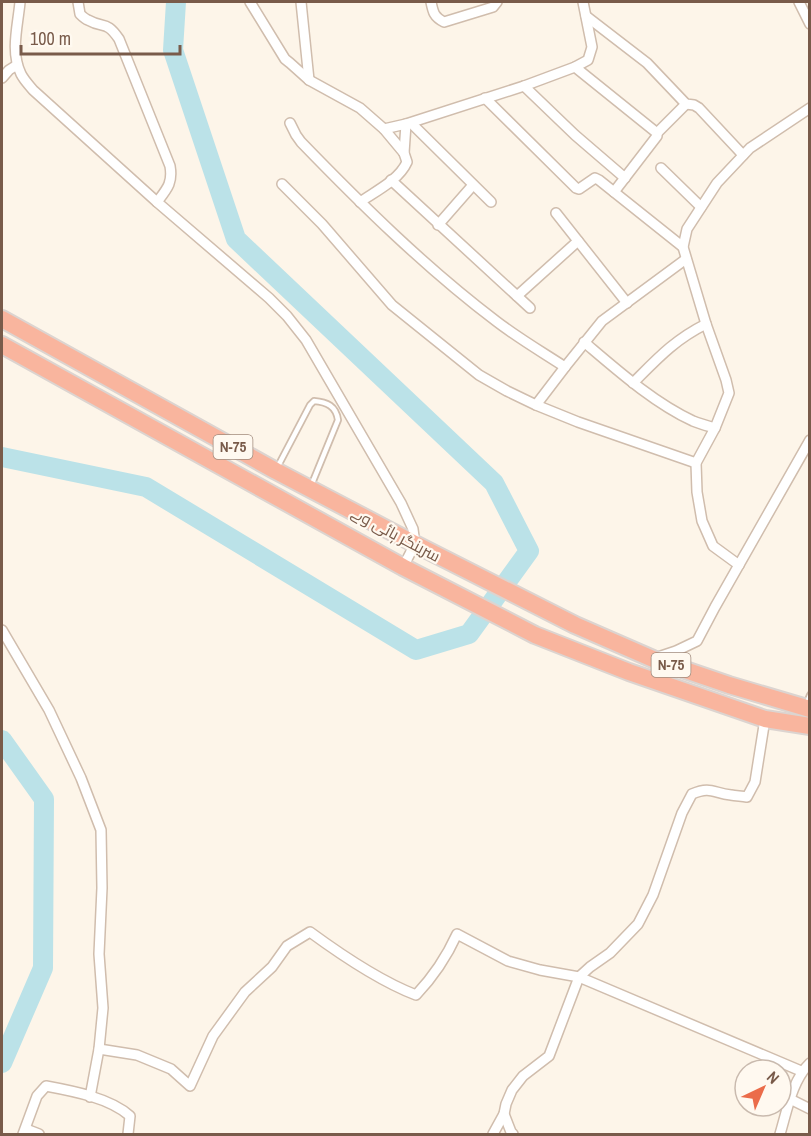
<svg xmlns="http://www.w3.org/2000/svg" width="811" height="1136" viewBox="0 0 811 1136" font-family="'Archivo Narrow',Cairo,sans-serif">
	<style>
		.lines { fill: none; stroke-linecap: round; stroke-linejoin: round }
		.river { stroke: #bbe2e8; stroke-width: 20 }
		.lane-casing { stroke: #d0bdad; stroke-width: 8 }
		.street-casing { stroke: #d0bdad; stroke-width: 12 }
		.highway-casing { stroke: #dcd4d0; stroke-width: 20 }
		.lane { stroke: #fff; stroke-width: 4.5 }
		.street { stroke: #fff; stroke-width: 9 }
		.highway { stroke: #f9b59e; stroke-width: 16 }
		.labels { text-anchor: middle; stroke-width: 4.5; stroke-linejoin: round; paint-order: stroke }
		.shield { fill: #fff9f0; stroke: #a18a7c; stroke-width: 1.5 }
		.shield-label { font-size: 15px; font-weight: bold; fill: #795b4a }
		.street-label { font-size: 16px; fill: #795b4a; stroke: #fff9f0 }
	</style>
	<rect width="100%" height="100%" fill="#fdf5e9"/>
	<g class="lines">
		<!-- river -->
		<g class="river">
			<path d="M2,457L146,487L416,650L469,634L529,551L494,483L236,239L173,50L176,2"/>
			<path d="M2,740L44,799L43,968L2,1063"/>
		</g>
		<defs>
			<g id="lane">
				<path d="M277,468L310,405L314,401C327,402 336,406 338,420L311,486"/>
				<path d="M806,705L810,695"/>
			</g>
			<g id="street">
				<path d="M20,2C18,25 10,52 21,74C24,80 29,85 33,90L157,202L269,298L287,316L306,340L401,503L413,529L415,544L403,567"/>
				<path d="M78,2L80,14C82,16 85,19 88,20C104,29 106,20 119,39L170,166C173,183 167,189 157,202"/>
				<path d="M250,2L285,59L290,63L309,80L360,108L384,129L406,124"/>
				<path d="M301,2L309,80"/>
				<path d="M431,2C433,12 434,17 444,22L493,7L497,2"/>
				<path d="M799,2L810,24"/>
				<path d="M586,16L647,63L686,104L694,105L699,108L743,155"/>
				<path d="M575,67L657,133V136L614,192"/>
				<path d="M2,78L9,70L17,65"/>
				<path d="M524,86L575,135L625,178"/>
				<path d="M485,98L576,188L579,189L595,178L599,180L683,247"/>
				<path d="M290,123L296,135L301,142C362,205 426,268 496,321C518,338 542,352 565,367"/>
				<path d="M411,123L491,202"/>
				<path d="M384,129L404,153"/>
				<path d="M657,133L686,104"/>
				<path d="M661,168L701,207"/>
				<path d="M391,180L530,308"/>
				<path d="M282,184L322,224L392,305L479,375L507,391L536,405L578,422L696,463"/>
				<path d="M360,202C376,191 399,180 407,162L404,153L406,124L524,86L575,67L588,60L592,47L583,2"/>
				<path d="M556,213L627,303"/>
				<path d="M438,225L473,185"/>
				<path d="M517,296L578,241"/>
				<path d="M584,342C617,370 654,403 693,421C700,424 708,426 715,428"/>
				<path d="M633,383C657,359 674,340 706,324"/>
				<path d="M536,405L565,367L602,321L686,259"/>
				<path d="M739,565L713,546L702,521L697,492L696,463L715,428L729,393L726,380L706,324L683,247L687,229L717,183L750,148L810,108"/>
				<path d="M2,630L49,710L81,778L101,830L102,888L99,954L103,1008L99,1049L90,1097"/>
				<path d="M655,658L676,651L697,641L715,607L810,440"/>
				<path d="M99,1049L137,1055L171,1069L190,1086L213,1036L245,992L272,967L287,946L310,932C340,954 382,982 416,995C433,977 447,956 457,934L508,961L540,970L579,977L801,1071"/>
				<path d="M790,1099L810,1109"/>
				<path d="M504,1114L511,1132L513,1134"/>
				<path d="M26,1129L39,1134"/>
				<path d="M23,1134L37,1096L46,1086C73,1091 110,1098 130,1116L128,1134"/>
				<path d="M493,1134L504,1114L506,1104L512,1090L523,1076L549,1056L579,977L590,967L610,953L638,924L653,895L682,813L692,794C711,786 713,793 731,795C736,796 742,796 747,797L755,782L765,719"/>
				<path d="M780,1134C787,1111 792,1080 810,1063"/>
			</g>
			<g id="highway">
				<path d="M2,319L276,471L415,544L575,625L653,659L729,685L810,709"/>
				<path d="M2,345L403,567L535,635L629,672L765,719L810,726"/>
			</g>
		</defs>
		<!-- lane casing -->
		<use href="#lane" class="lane-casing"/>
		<!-- street casing -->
		<use href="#street" class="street-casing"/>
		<!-- highway casing -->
		<use href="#highway" class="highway-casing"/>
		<!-- lane -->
		<use href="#lane" class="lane"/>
		<!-- street -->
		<use href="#street" class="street"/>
		<!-- highway -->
		<use href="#highway" class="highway"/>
	</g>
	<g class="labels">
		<!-- shield labels -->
		<g class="shield">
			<rect x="213.5" y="435" width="39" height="24" rx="4.5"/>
			<rect x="651.5" y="653" width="39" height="24" rx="4.5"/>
		</g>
		<g class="shield-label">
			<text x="233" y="452">N-75</text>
			<text x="671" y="670">N-75</text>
		</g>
		<!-- street labels -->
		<g class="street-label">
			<text transform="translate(396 534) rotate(28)" y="6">سرینگر ہائی وے</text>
		</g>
	</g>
	<!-- border -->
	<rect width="811" height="1136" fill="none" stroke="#795b4a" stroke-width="6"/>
	<!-- north arrow -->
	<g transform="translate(763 1088) rotate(44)"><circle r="28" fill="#fff9f0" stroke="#c9baae" stroke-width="1.5"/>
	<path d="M0-4.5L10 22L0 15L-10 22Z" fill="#eb6c4a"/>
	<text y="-9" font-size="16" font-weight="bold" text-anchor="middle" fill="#795b4a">N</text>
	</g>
	<!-- scale -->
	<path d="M21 45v9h159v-9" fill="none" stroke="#795b4a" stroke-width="3"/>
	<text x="30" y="45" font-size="18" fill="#795b4a" stroke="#fff9f0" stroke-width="4.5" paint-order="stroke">100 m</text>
</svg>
